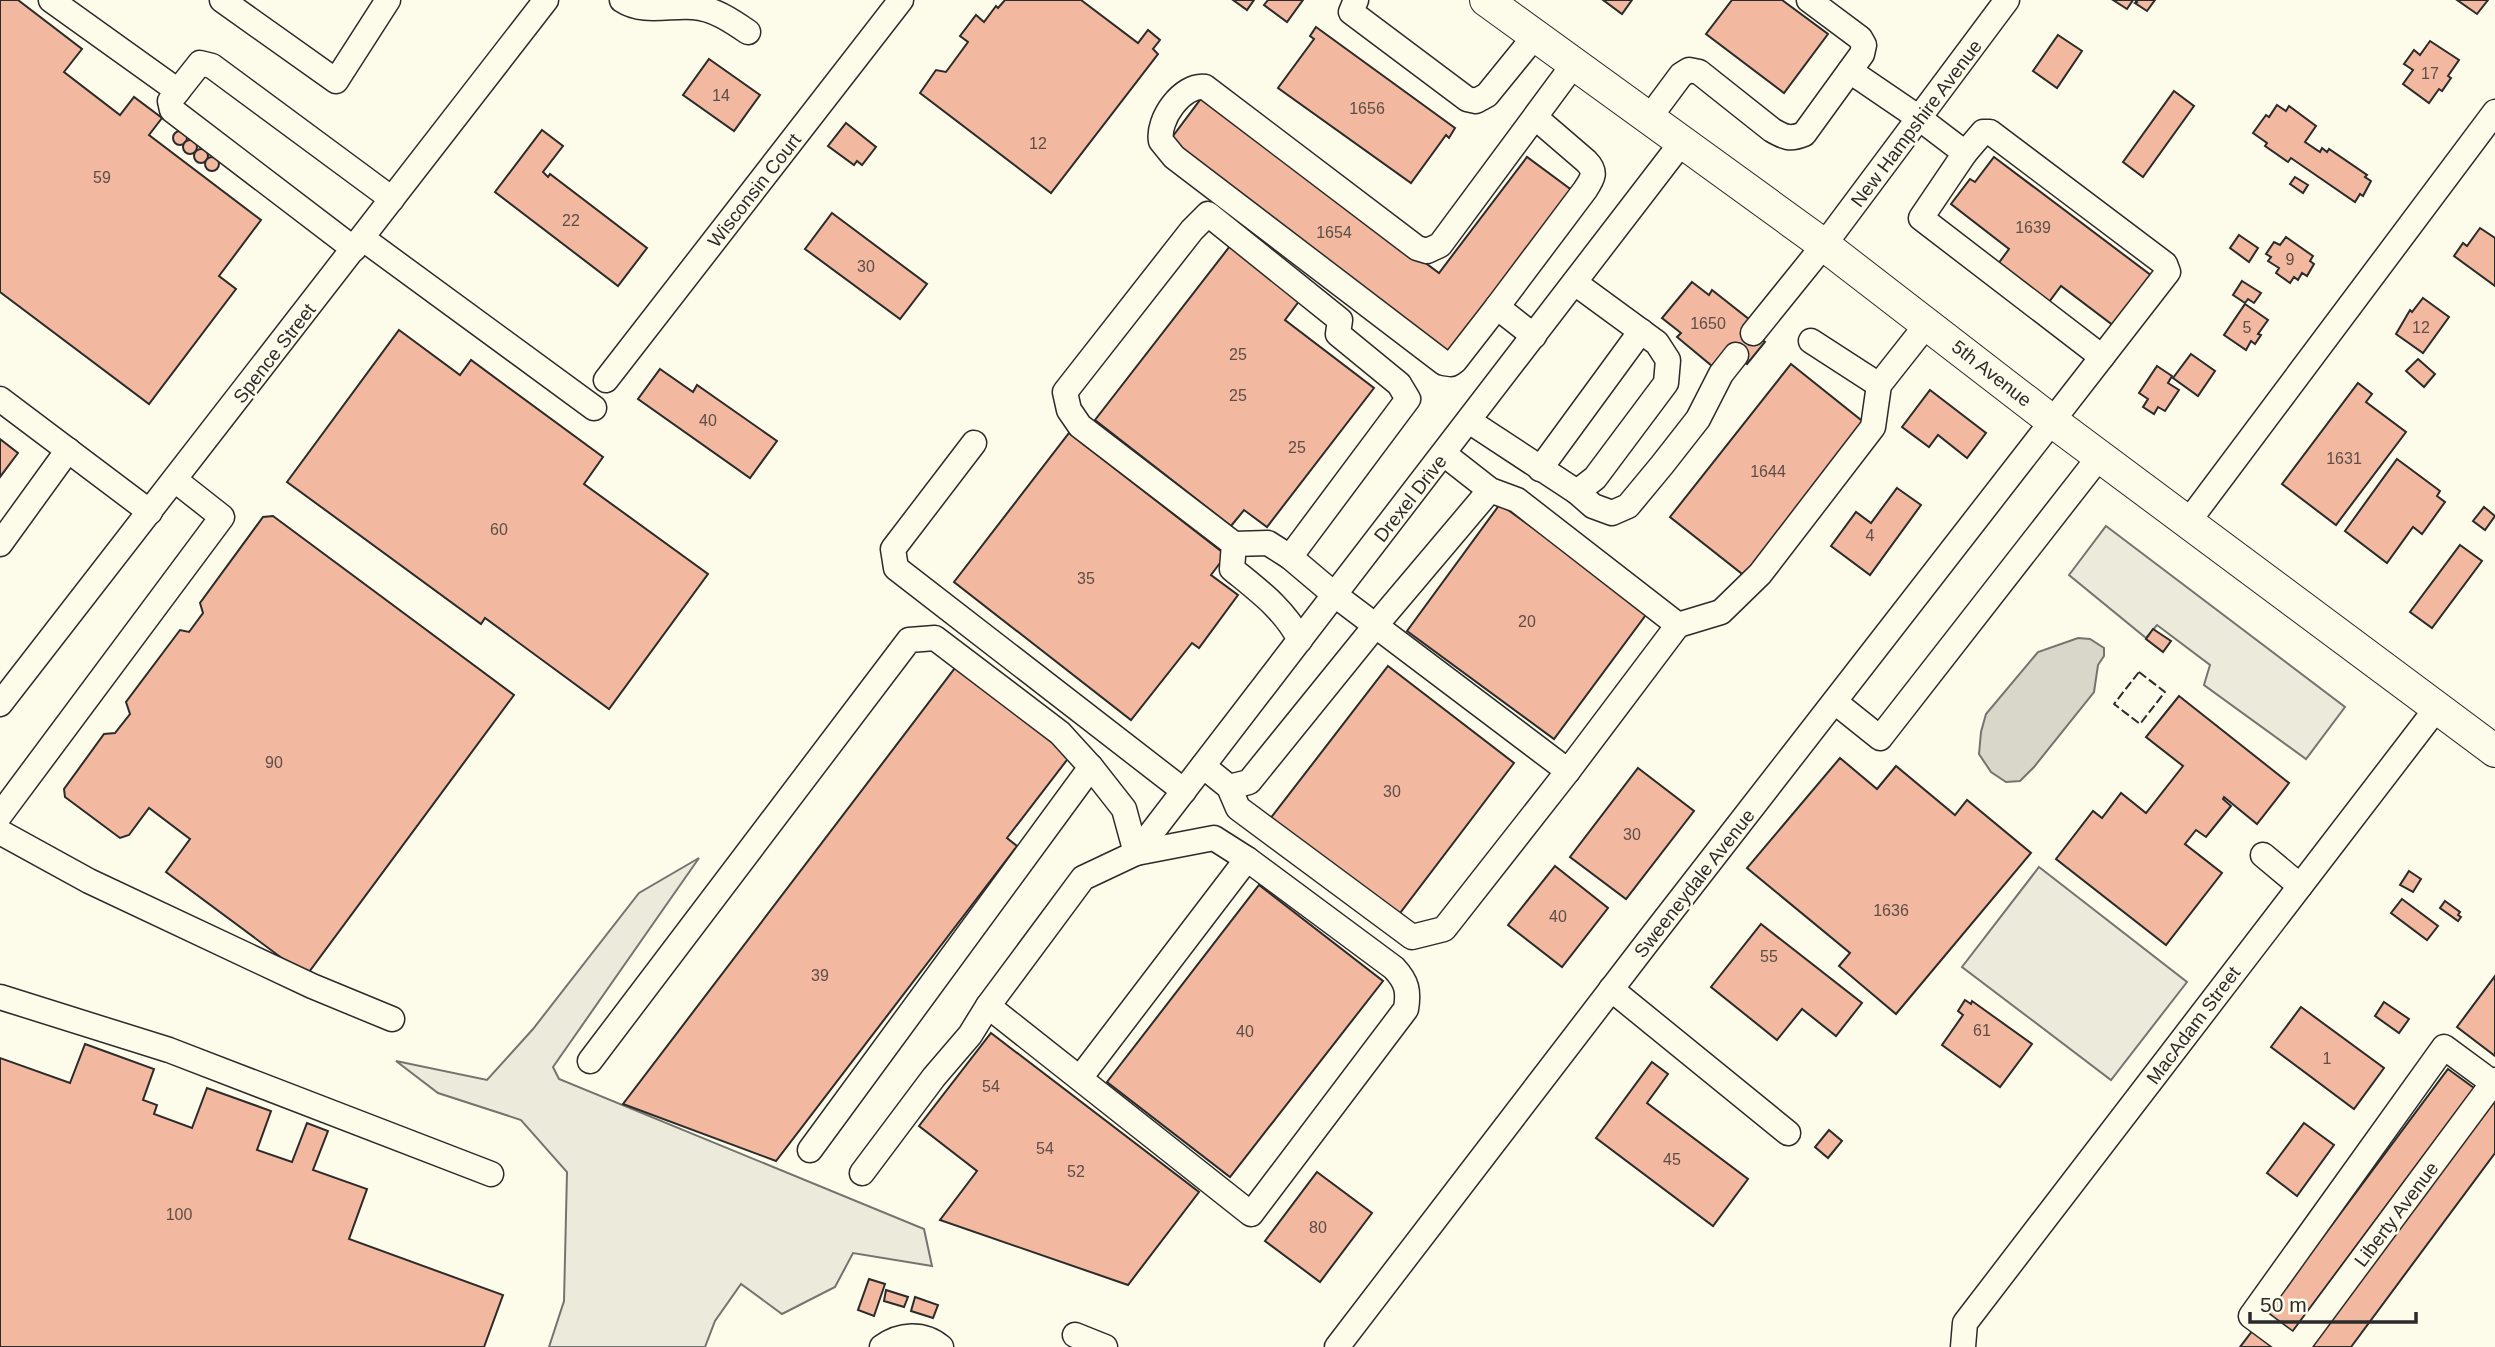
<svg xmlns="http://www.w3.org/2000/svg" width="2495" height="1347" viewBox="0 0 2495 1347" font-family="Helvetica,sans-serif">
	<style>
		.green { fill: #ecebdb; stroke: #74746e; stroke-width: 2 }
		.parking { fill: #eceadb; stroke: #74746e; stroke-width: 2 }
		.water { fill: #d8d7c9; stroke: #74746e; stroke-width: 2 }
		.building { fill: #f2b8a0; stroke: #2b2b2b; stroke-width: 2 }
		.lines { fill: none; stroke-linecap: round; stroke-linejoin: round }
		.minor-casing { stroke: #2b2b2b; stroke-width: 27 }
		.major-casing { stroke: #2b2b2b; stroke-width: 34 }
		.minor { stroke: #fdfbea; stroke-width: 24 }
		.major { stroke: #fdfbea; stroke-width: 32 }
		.fence { stroke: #2b2b2b; stroke-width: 2; stroke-dasharray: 9 3.5; stroke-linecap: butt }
		.labels { text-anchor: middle; stroke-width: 5; stroke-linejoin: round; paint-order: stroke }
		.number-label { font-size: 16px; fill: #5d4e48 }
		.street-label { font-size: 19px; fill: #2b2b2b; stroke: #fdfbea }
	</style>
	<rect width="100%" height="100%" fill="#fdfbea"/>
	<!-- green -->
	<path class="green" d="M699,858L553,1067L559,1079L924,1229L932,1266L853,1253L835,1287L782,1314L741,1284L715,1321L705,1347H549L564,1301L567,1172L521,1120L438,1093L396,1061L487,1080L533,1029L639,893Z"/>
	<!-- parking -->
	<g class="parking">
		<path d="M2106,526L2345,707L2306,759L2204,685L2210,665L2157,625L2146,638L2069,575Z"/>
		<path d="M2039,867L2187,982L2111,1080L1962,967Z"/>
	</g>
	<!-- water -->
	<path class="water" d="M2078,638L2090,639L2104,648V656L2098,665L2094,692L2034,767L2020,781L2006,782L1991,772L1979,754L1981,732L1986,714L2038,652Z"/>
	<!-- building -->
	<g class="building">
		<path d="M0,0H18L82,49L64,72L120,115L134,97L162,118L149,135L261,220L219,276L236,289L149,404L0,292Z"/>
		<path d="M1005,0H1081L1138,43L1148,30L1160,40L1153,49L1158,54L1051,193L920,93L936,70L946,72L968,42L960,36L976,15L984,22L996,6L998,8Z"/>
		<path d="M1233,0H1254L1247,10Z"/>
		<path d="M1268,0H1303L1287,22L1264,5Z"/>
		<path d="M1603,0H1632L1622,14Z"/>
		<path d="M1732,0H1782L1828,34L1784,93L1706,34Z"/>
		<path d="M2113,0H2133L2127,9Z"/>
		<path d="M2135,0H2155L2147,11L2135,3L2137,2Z"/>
		<path d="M2457,0H2488L2477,14Z"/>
		<path d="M1316,27L1455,128L1449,138L1446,135L1411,183L1278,88L1314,39L1310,36Z"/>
		<path d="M2058,35L2082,51L2057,88L2033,71Z"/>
		<path d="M2430,41L2459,60L2448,76L2451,78L2442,91L2439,89L2429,103L2403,84L2413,70L2404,64L2414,50L2420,55Z"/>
		<path d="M709,59L760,95L734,131L683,95Z"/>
		<path d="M2174,91L2194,106L2143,177L2123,162Z"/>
		<path d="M1203,96L1439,273L1527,157L1573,191L1448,357L1167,144Z"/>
		<path d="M2277,105L2286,111L2289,106L2316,126L2305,142L2320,152L2322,148L2327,152L2329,149L2367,175L2365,177L2371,181L2363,196L2360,194L2355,202L2291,158L2288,162L2265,146L2267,143L2253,133L2266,115L2269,117Z"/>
		<path d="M846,123L876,147L862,165L857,161L854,165L828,146Z"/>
		<path d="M542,130L563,146L543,172L548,177L550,174L647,248L618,286L495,192Z"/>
		<circle cx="180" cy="138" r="7"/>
		<circle cx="190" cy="147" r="7"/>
		<circle cx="201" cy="156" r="7"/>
		<path d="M1994,157L2152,276L2114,326L2061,286L2049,302L1998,264L2009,249L1951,204L1970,179L1975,182Z"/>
		<circle cx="212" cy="164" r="7"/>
		<path d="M2295,177L2308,185L2303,193L2290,184Z"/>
		<path d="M832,213L927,284L900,319L805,249Z"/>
		<path d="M2480,228L2495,238V286L2454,256L2463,243L2467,246Z"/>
		<path d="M2239,235L2258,248L2249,262L2230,248Z"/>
		<path d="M2286,237L2313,256L2310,261L2314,264L2307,276L2302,273L2298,280L2294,277L2290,283L2276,273L2279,268L2268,261L2271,257L2266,254L2274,242L2280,245Z"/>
		<path d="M1230,246L1300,300L1285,320L1374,388L1267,527L1244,510L1231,526L1095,420Z"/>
		<path d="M2242,281L2261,293L2254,303L2248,299L2245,303L2233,295Z"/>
		<path d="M1692,282L1709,295L1712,290L1750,320L1745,326L1765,342L1747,364L1727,348L1712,366L1677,337L1681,333L1662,318Z"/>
		<path d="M2423,298L2449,317L2423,353L2396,334L2410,310L2412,312Z"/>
		<path d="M2245,304L2268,320L2258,334L2261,335L2255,344L2251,341L2246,350L2224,335Z"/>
		<path d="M399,330L460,375L471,360L603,457L584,484L708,574L609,709L485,618L481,624L287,482Z"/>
		<path d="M2191,354L2215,371L2198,396L2173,378Z"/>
		<path d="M2418,359L2435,374L2424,387L2406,371Z"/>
		<path d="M1791,364L1866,424L1746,577L1670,517Z"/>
		<path d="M2157,366L2172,376L2168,383L2179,390L2165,411L2158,407L2154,414L2143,407L2148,399L2139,393Z"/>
		<path d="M660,369L693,392L697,385L777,441L750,478L638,399Z"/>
		<path d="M2358,383L2372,394L2366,402L2406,432L2336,525L2282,484Z"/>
		<path d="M1930,390L1986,433L1967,458L1938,435L1929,447L1902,427Z"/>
		<path d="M1069,433L1226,555L1211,575L1238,595L1199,648L1192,643L1131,720L954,582Z"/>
		<path d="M0,439L18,453L0,477Z"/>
		<path d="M2397,459L2440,491L2437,496L2445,502L2422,534L2413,527L2387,563L2345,531Z"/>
		<path d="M1897,488L1921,505L1870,575L1831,546L1856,512L1871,523Z"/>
		<path d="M1500,504L1648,612L1554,739L1407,631Z"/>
		<path d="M2484,507L2495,516L2485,530L2473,521Z"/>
		<path d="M273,516L514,695L306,976L166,872L190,839L149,808L129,835L120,838L65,797L64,789L104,734L115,733L130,714L126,702L180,630L189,632L203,613L200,603L263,517Z"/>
		<path d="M2460,545L2482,561L2432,628L2410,612Z"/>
		<path d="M2153,629L2171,641L2163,652L2146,639Z"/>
		<path d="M1388,666L1514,763L1397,917L1270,819Z"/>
		<path d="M955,668L1070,756L1007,838L1017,846L776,1161L623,1104Z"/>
		<path d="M2179,696L2289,783L2257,824L2224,797L2223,799L2231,806L2206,837L2196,830L2185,844L2222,873L2166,945L2056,859L2093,811L2102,818L2121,793L2146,813L2183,766L2146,737Z"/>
		<path d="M1840,758L1877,789L1896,766L1955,815L1967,800L2031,853L1896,1014L1839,966L1850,953L1747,868Z"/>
		<path d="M1638,768L1694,811L1626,899L1570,857Z"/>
		<path d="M1555,866L1608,908L1562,967L1508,925Z"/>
		<path d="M2409,871L2421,879L2413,892L2400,885Z"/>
		<path d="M1259,885L1383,981L1230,1177L1107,1082Z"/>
		<path d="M2402,899L2438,926L2427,940L2391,913Z"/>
		<path d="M2445,901L2460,912L2458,915L2461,917L2458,921L2440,908Z"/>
		<path d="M1761,924L1862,1003L1836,1036L1802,1009L1777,1040L1711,987Z"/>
		<path d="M2495,976V1056L2457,1027Z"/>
		<path d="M1965,1000L1971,1004L1972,1001L2032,1044L2000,1087L1942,1045L1963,1015L1958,1011Z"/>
		<path d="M2384,1002L2409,1019L2399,1033L2375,1016Z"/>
		<path d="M2301,1007L2384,1068L2354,1109L2271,1047Z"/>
		<path d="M991,1033L1199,1192L1128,1285L940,1220L977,1171L919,1126Z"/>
		<path d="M85,1044L154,1069L143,1100L157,1105L154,1114L192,1128L207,1088L271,1111L257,1150L292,1162L307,1123L328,1131L313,1170L367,1189L349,1239L503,1295L484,1347H0V1058L70,1083Z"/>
		<path d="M1652,1062L1668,1074L1647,1103L1748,1179L1713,1226L1596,1138Z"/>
		<path d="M2448,1069L2474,1088L2292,1332L2267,1312Z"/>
		<path d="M2492,1102L2495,1104V1153L2351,1347H2314L2312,1345Z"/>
		<path d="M2304,1123L2334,1145L2297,1196L2267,1173Z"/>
		<path d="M1829,1130L1842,1141L1828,1158L1815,1147Z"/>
		<path d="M1317,1172L1372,1213L1320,1282L1265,1241Z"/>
		<path d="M869,1279L885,1284L874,1316L858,1310Z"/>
		<path d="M886,1290L908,1297L904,1307L884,1301Z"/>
		<path d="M915,1297L938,1305L933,1318L911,1311Z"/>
		<path d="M2253,1330L2276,1347H2240Z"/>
	</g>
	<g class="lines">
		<defs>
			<g id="minor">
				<path d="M51,0L178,91"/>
				<path d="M222,0L336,81L388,0"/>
				<path d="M622,0C643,14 670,5 693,7C713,8 732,21 748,32"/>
				<path d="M1356,0L1351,12L1467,99L1476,101L1487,95L1535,36"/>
				<path d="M1649,118L1681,75L1689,70L1699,72L1772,130C1784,137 1790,140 1804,134L1862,54L1864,45L1860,38L1809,0"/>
				<path d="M1965,153L1983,132H1990L2165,264L2168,272L2102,357"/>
				<path d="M362,238L594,408"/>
				<path d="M354,249L172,110L170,101L200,63L212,66L392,199"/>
				<path d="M1575,283L1657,343L1668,360L1666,383L1595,478L1577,492"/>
				<path d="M1497,307L1585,190C1593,178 1597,172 1586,161L1536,118"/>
				<path d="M1753,333L1824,245L2007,0"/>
				<path d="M1534,336L1497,307L1455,361L1451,364L1444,363L1174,157L1161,141C1157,120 1182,84 1205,87L1417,248L1427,251L1440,245L1574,64"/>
				<path d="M1811,341L1879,385"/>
				<path d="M606,380L901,0"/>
				<path d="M0,399L150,512"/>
				<path d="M1469,421L1577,492L1593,506L1612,513L1628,506L1662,465L1698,419L1721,374L1736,355"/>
				<path d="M974,443L893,549L896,568L1184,791"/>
				<path d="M1540,469L1641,331"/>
				<path d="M2188,522L2495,112"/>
				<path d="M0,544L68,450"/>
				<path d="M1234,544L1268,543L1290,557"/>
				<path d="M1678,625L1721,612L1760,574L1873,427L1879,385L1928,323"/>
				<path d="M1300,640C1284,609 1259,591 1232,569L1234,544L1080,426L1069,410L1065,392L1192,230L1208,214L1340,320L1338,334L1399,384L1408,399L1290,557L1335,595L1568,771"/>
				<path d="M1835,702L1880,738L2100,456"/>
				<path d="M0,704L546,0"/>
				<path d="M1203,766L1229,787L1238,808L1412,937L1444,929L1568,771L1678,625L1517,500L1490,490L1444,454"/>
				<path d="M1091,767L1124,809L1136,853"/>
				<path d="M1229,787L1249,782L1376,625L1490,490"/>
				<path d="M0,815L222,517L175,480"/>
				<path d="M0,832L89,881L312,986L392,1019"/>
				<path d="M1214,838L1247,859L1394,968C1407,982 1409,991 1406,1009L1251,1214L988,1006L1083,878L1136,853Z"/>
				<path d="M1136,853L1682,142"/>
				<path d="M2263,855L2300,886"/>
				<path d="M1611,989L1788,1133"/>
				<path d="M0,997L169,1050L491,1174"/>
				<path d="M590,1061L909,640L935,638L1060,733L1091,767L810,1150"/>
				<path d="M1080,1078L1247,859"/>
				<path d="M862,1173L934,1077L970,1035L988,1006"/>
				<path d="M1075,1335L1105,1347"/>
				<path d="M882,1347C900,1334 923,1332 941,1347"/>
				<path d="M1337,1347L1649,940L2102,357L1921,218L1965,153L1919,118L1850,71"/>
				<path d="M1963,1347L1965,1323L2436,709"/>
				<path d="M2293,1347L2251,1316L2444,1047L2493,1083"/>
				<path d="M2297,1347L2495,1080"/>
			</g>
			<path id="major" d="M1486,0L1824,245L2052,421L2495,751"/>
		</defs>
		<!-- minor casing -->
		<use href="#minor" class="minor-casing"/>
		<!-- major casing -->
		<use href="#major" class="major-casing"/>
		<!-- minor -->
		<use href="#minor" class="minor"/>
		<!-- major -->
		<use href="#major" class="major"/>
		<!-- fence -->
		<path class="fence" d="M2139,672L2165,692L2140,724L2114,704Z"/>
	</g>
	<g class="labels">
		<!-- number labels -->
		<g class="number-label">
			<text x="2430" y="79">17</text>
			<text x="721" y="101">14</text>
			<text x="1367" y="114">1656</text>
			<text x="1038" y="149">12</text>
			<text x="102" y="183">59</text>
			<text x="571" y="226">22</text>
			<text x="2033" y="233">1639</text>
			<text x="1334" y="238">1654</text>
			<text x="2290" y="265">9</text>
			<text x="866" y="272">30</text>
			<text x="1708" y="329">1650</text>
			<text x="2247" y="333">5</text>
			<text x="2421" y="333">12</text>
			<text x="1238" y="360">25</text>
			<text x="1238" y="401">25</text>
			<text x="708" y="426">40</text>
			<text x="1297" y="453">25</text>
			<text x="2344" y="464">1631</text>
			<text x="1768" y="477">1644</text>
			<text x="499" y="535">60</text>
			<text x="1870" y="541">4</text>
			<text x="1086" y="584">35</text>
			<text x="1527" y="627">20</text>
			<text x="274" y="768">90</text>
			<text x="1392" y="797">30</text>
			<text x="1632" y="840">30</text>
			<text x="1891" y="916">1636</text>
			<text x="1558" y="922">40</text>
			<text x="1769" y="962">55</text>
			<text x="820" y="981">39</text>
			<text x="1982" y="1036">61</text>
			<text x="1245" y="1037">40</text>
			<text x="2327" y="1064">1</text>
			<text x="991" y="1092">54</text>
			<text x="1045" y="1154">54</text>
			<text x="1672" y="1165">45</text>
			<text x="1076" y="1177">52</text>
			<text x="179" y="1220">100</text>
			<text x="1318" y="1233">80</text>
		</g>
		<!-- street labels -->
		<g class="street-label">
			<text transform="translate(1916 123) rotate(-53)" y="7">New Hampshire Avenue</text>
			<text transform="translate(754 190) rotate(-52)" y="7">Wisconsin Court</text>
			<text transform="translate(274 353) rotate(-52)" y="7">Spence Street</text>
			<text transform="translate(1992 373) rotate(38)" y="7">5th Avenue</text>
			<text transform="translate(1410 498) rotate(-52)" y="7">Drexel Drive</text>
			<text transform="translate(1694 883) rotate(-52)" y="7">Sweeneydale Avenue</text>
			<text transform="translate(2193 1025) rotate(-53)" y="7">MacAdam Street</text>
			<text transform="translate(2396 1214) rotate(-53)" y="7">Liberty Avenue</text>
		</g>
	</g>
	<!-- scale -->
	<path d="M2250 1312v10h166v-10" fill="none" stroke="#2b2b2b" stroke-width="3.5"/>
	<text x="2260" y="1312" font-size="21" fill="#2b2b2b" stroke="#fdfbea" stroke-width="5" paint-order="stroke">50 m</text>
</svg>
